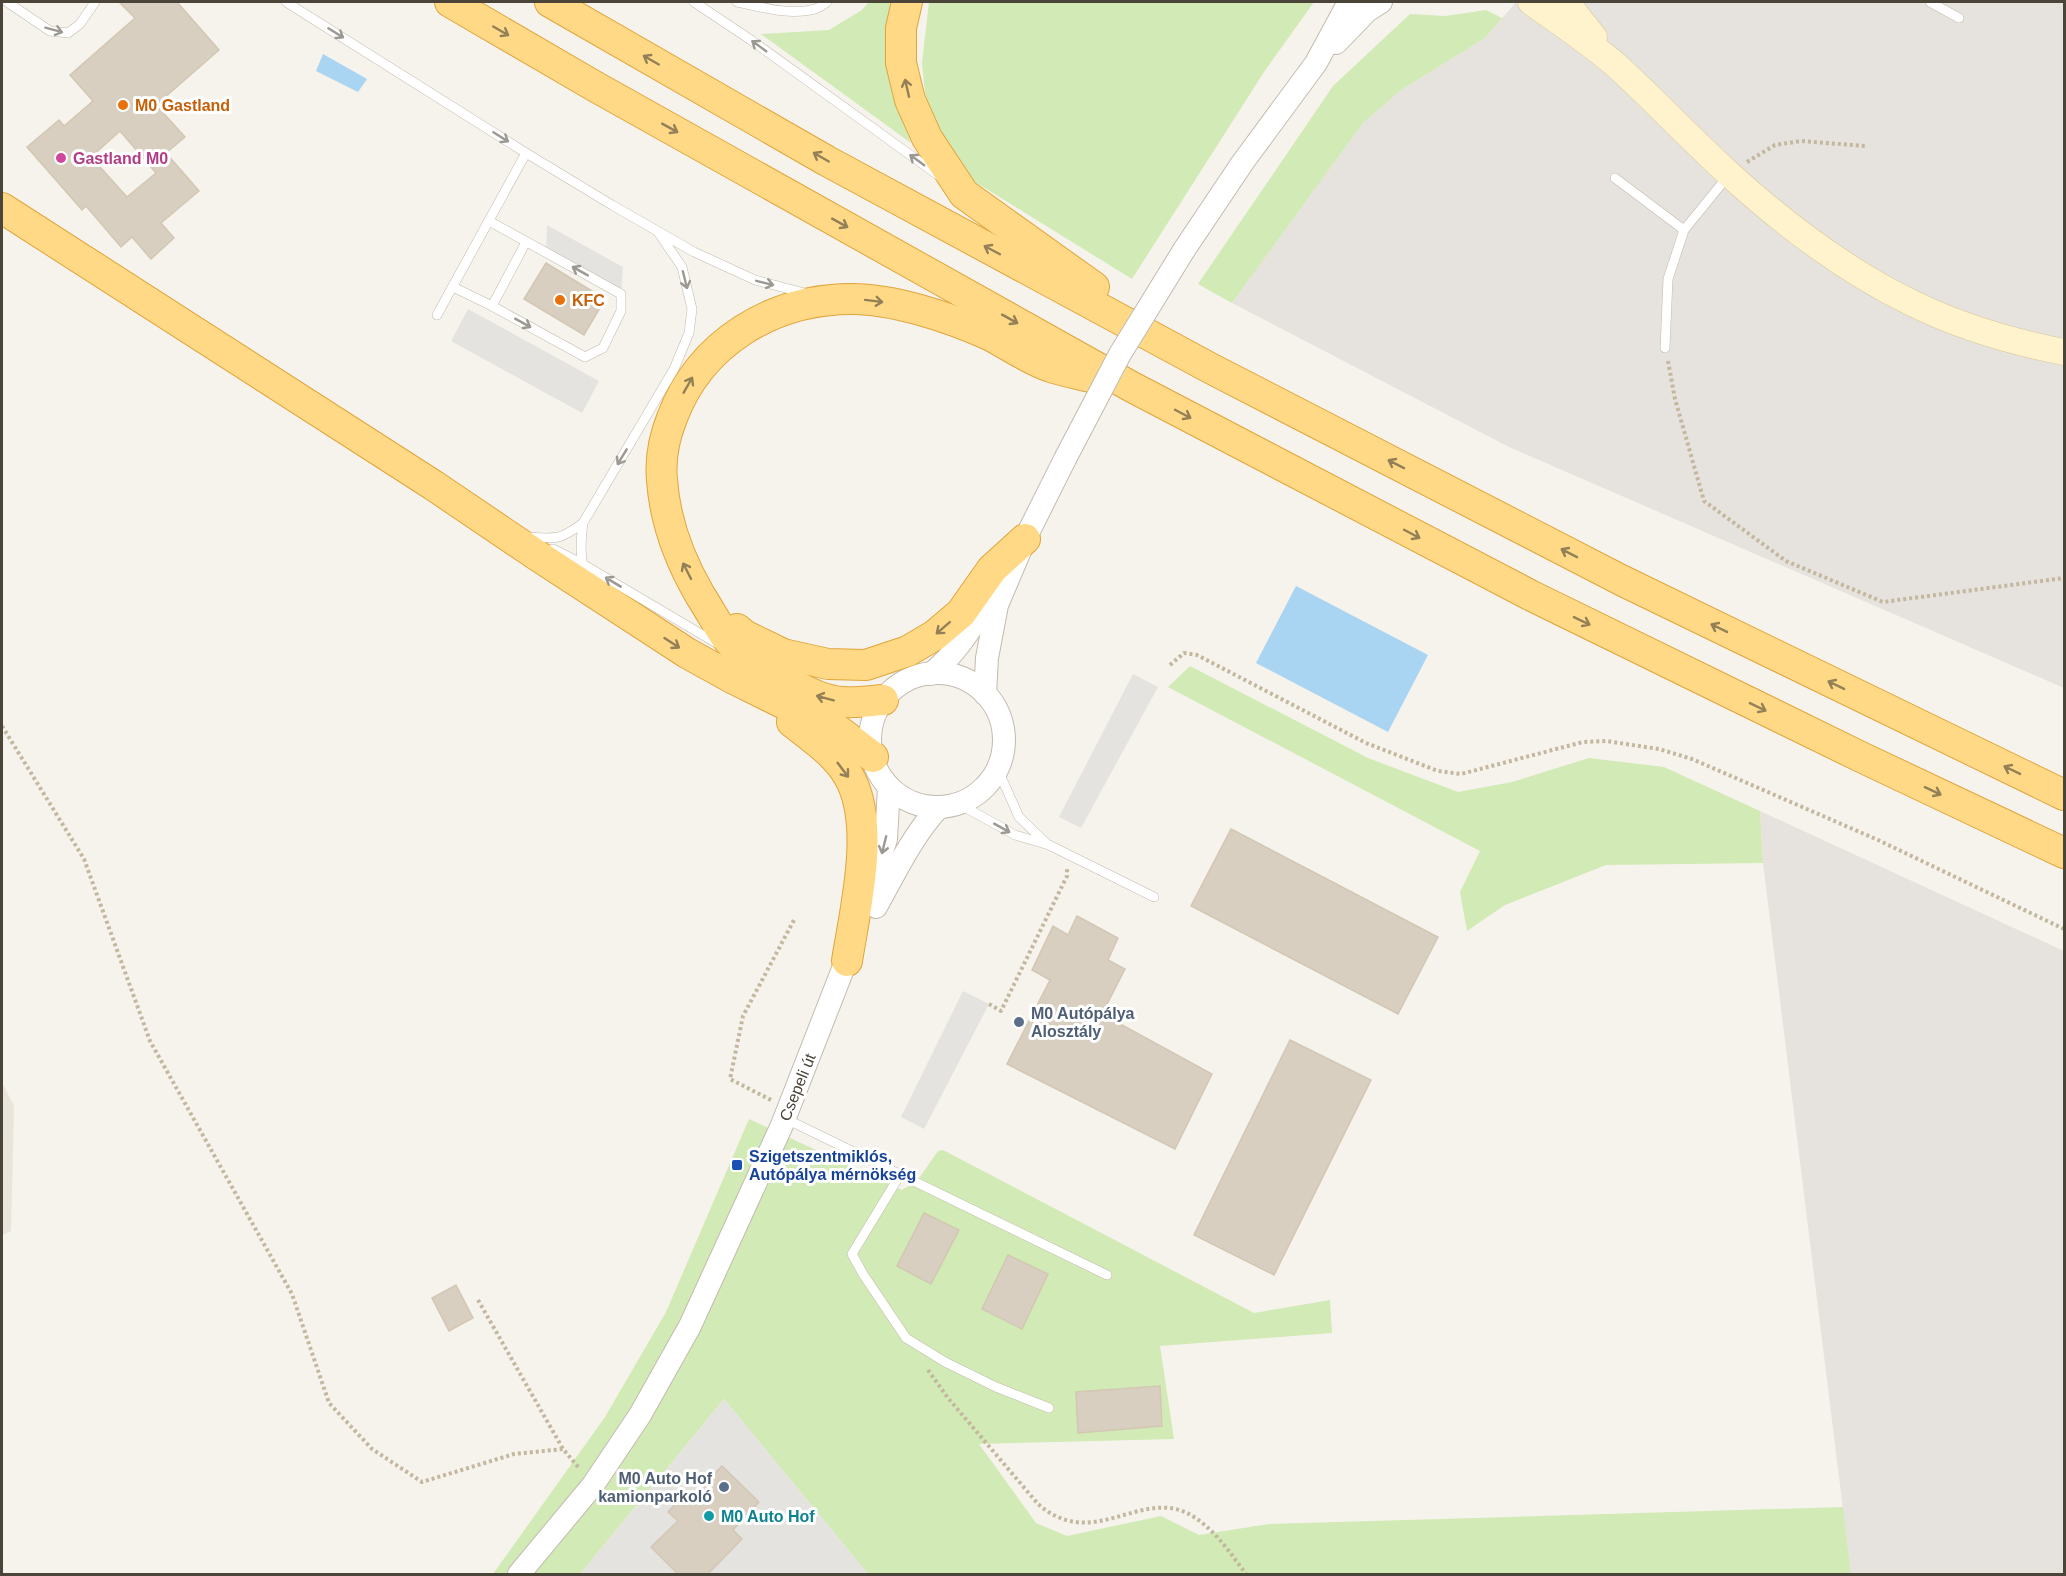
<svg xmlns="http://www.w3.org/2000/svg" width="2066" height="1576" viewBox="0 0 2066 1576" font-family="Arial,sans-serif">
	<style>
		.residential { fill: #eae5da }
		.industrial { fill: #e6e2dd }
		.green { fill: #d2eab5 }
		.parking { fill: #e5e3e0 }
		.water { fill: #a9d4f2 }
		.building { fill: #d8cfc1; stroke: #d3c7b4; stroke-width: 1.5; fill-rule: evenodd }
		.lines { fill: none; stroke-linecap: round; stroke-linejoin: round }
		.service-casing { stroke: #c2bbae; stroke-width: 10 }
		.tertiary-casing { stroke: #c2bbae; stroke-width: 24 }
		.secondary-casing { stroke: #d6c79b; stroke-width: 27 }
		.trunk-casing { stroke: #e0a43c; stroke-width: 32 }
		.path { stroke: #c4b79f; stroke-width: 4; stroke-dasharray: 3 3; stroke-linecap: butt }
		.service { stroke: #fff; stroke-width: 9 }
		.tertiary { stroke: #fff; stroke-width: 22 }
		.secondary { stroke: #fff3cd; stroke-width: 26 }
		.trunk { stroke: #ffd985; stroke-width: 30 }
		.tertiary-bridge-casing { stroke: #c2bbae; stroke-width: 24; stroke-linecap: butt }
		.tertiary-bridge { stroke: #fff; stroke-width: 22 }
		.oneway { stroke: #9c9892 }
		.oneway2 { stroke: #938057 }
		.food-dot { fill: #e8710a; stroke: #fff; stroke-width: 2 }
		.hotel-dot { fill: #d1479c; stroke: #fff; stroke-width: 2 }
		.service-dot { fill: #5c6f8a; stroke: #fff; stroke-width: 2 }
		.transit-dot { fill: #1a4fb4; stroke: #fff; stroke-width: 2 }
		.culture-dot { fill: #0f9aa8; stroke: #fff; stroke-width: 2 }
		.labels { text-anchor: middle; stroke-width: 6; stroke-linejoin: round; paint-order: stroke }
		.food-label { font-size: 16px; font-weight: bold; fill: #c56008; stroke: #fff; text-anchor: start }
		.hotel-label { font-size: 16px; font-weight: bold; fill: #b23c85; stroke: #fff; text-anchor: start }
		.service-label { font-size: 16px; font-weight: bold; fill: #4e5e75; stroke: #fff; text-anchor: start }
		.street-label { font-size: 16px; fill: #4b4439; stroke: #fff }
		.transit-label { font-size: 16px; font-weight: bold; fill: #164399; stroke: #fff; text-anchor: start }
		.culture-label { font-size: 16px; font-weight: bold; fill: #0d838f; stroke: #fff; text-anchor: start }
	</style>
	<rect width="100%" height="100%" fill="#f6f3ec"/>
	<!-- residential -->
	<path class="residential" d="M2,1082L14,1106L11,1231L2,1235Z"/>
	<!-- industrial -->
	<g class="industrial">
		<path d="M1516,2H2064V688L1509,447L1232,303L1363,123L1401,90L1485,38Z"/>
		<path d="M1760,811L2064,951V1574H1851L1763,863Z"/>
	</g>
	<!-- green -->
	<g class="green">
		<path d="M869,2H897L893,94L911,143L761,34L829,30L862,10Z"/>
		<path d="M929,2H1314L1264,72L1132,279L962,174L927,111L922,63Z"/>
		<path d="M1486,10L1502,18L1485,38L1401,90L1363,123L1232,303L1198,284L1333,86L1410,14L1445,16Z"/>
		<path d="M1190,666L1368,758L1458,792L1512,782L1589,758L1664,767L1760,811L1763,863L1606,865L1505,905L1467,931L1460,892L1480,851L1168,687Z"/>
		<path d="M749,1119L902,1190L917,1181L938,1151L943,1150L1254,1313L1330,1300L1332,1333L1160,1346L1174,1439L979,1444L1036,1523L1067,1536L1161,1516L1199,1535L1269,1524L1843,1507L1851,1574H868L724,1399L580,1574H493L605,1417L666,1312Z"/>
	</g>
	<!-- parking -->
	<g class="parking">
		<path d="M547,225L623,267L621,294L546,253Z"/>
		<path d="M468,309L599,381L582,413L451,341Z"/>
		<path d="M1133,674L1158,687L1081,828L1059,817Z"/>
		<path d="M963,991L989,1004L924,1129L901,1117Z"/>
		<path d="M724,1399L868,1574H580Z"/>
	</g>
	<!-- water -->
	<g class="water">
		<path d="M323,54L367,79L358,92L316,71Z"/>
		<path d="M1296,586L1428,655L1388,732L1256,663Z"/>
	</g>
	<!-- building -->
	<g class="building">
		<path d="M119,2H177L219,50L156,105L185,137L166,153L199,191L161,223L174,238L151,259L132,237L121,247L86,206L82,210L27,147L59,120L64,126L93,101L70,75L135,18ZM120,131L156,173L127,197L91,157Z"/>
		<path d="M546,263L597,294L593,301L601,306L584,335L524,299Z"/>
		<path d="M1231,829L1438,937L1398,1014L1191,906Z"/>
		<path d="M1077,916L1118,938L1108,960L1125,969L1102,1014L1212,1074L1175,1149L1007,1064L1050,980L1032,970L1053,926L1068,935Z"/>
		<path d="M1290,1040L1371,1080L1274,1275L1194,1235Z"/>
		<path d="M924,1213L959,1230L931,1284L897,1266Z"/>
		<path d="M1008,1255L1048,1274L1022,1329L982,1309Z"/>
		<path d="M456,1285L473,1318L449,1331L432,1298Z"/>
		<path d="M1160,1386L1162,1426L1078,1433L1076,1392Z"/>
		<path d="M722,1466L759,1502L733,1530L742,1539L707,1575H679L651,1547L678,1521L668,1512L687,1492L691,1497Z"/>
	</g>
	<g class="lines">
		<defs>
			<g id="service">
				<path d="M7,2L50,31L68,33L80,24L95,2"/>
				<path d="M286,2L526,153L612,205L694,252L755,280L808,294"/>
				<path d="M694,2L751,40L938,175"/>
				<path d="M737,2C761,7 790,16 815,9C819,8 824,4 827,2"/>
				<path d="M1930,2L1959,18"/>
				<path d="M1615,178L1684,230"/>
				<path d="M453,287L492,306L585,357L603,348L621,311V294L489,221"/>
				<path d="M492,306L526,242"/>
				<path d="M437,315L526,153"/>
				<path d="M1665,348L1668,279L1684,230L1728,176"/>
				<path d="M528,537C557,539 560,540 583,523"/>
				<path d="M553,549L581,563L718,644"/>
				<path d="M585,577C580,558 580,542 583,523L674,369L689,333L692,309L682,267L658,232"/>
				<path d="M998,770L1019,817L1047,844"/>
				<path d="M959,804L1015,835L1049,845L1154,897"/>
				<path d="M784,1118L1107,1275"/>
				<path d="M900,1175L852,1254L863,1274L906,1338L945,1362L996,1387L1049,1408"/>
			</g>
			<g id="tertiary">
				<path d="M1336,43L1367,11L1381,2"/>
				<path d="M1184,250L1243,162L1316,63L1349,2"/>
				<circle cx="937" cy="740" r="67"/>
				<path d="M931,674C959,651 975,622 994,592"/>
				<path d="M985,694L987,658L997,605L1025,539L1065,459"/>
				<path d="M866,904L886,839L889,787"/>
				<path d="M876,907C895,873 912,836 939,807"/>
				<path d="M519,1574L593,1485L640,1415L690,1326L782,1125L852,946"/>
			</g>
			<g id="secondary">
				<path d="M1531,2C1560,23 1591,43 1618,67C1656,102 1691,139 1729,174C1784,224 1847,272 1914,304C1961,327 2013,342 2064,352"/>
				<path d="M1566,2L1594,37"/>
			</g>
			<g id="trunk">
				<path d="M450,2L596,87L1132,387L1530,595L1861,757L2064,853"/>
				<path d="M550,2L827,161L1210,368L1621,580L2064,795"/>
				<path d="M907,2L901,28V63L910,100L927,138L964,194L1094,287"/>
				<path d="M2,208L433,485L538,556L687,653L734,679L839,731L873,757"/>
				<path d="M737,629L744,635L783,654L828,664L866,665L908,651L935,635L961,613L992,569L1025,539"/>
				<path d="M883,700C870,701 856,703 843,702C822,701 802,689 784,680C766,670 738,654 726,637C717,624 709,609 700,595C679,559 665,522 662,480C660,459 664,438 672,418C700,343 772,299 852,299C894,299 948,317 987,334C1008,344 1029,360 1051,367C1065,372 1080,374 1095,378"/>
				<path d="M792,722C812,738 835,753 848,775C877,823 855,909 847,961"/>
			</g>
		</defs>
		<!-- service casing -->
		<use href="#service" class="service-casing"/>
		<!-- tertiary casing -->
		<use href="#tertiary" class="tertiary-casing"/>
		<!-- secondary casing -->
		<use href="#secondary" class="secondary-casing"/>
		<!-- trunk casing -->
		<use href="#trunk" class="trunk-casing"/>
		<!-- path -->
		<g class="path">
			<path d="M1747,162L1775,145L1801,141L1865,146"/>
			<path d="M1668,361L1675,399L1704,501L1786,561L1883,602L2064,578"/>
			<path d="M1170,665L1184,653L1197,655L1366,743L1438,771L1461,774L1583,742L1606,741L1659,749L1692,759L1878,840L2064,929"/>
			<path d="M2,726L84,859L150,1041L292,1294L329,1403L372,1449L422,1482L514,1454L563,1449"/>
			<path d="M989,1004L1001,1011L1067,876V869"/>
			<path d="M771,1100L730,1079L743,1016L794,920"/>
			<path d="M478,1300L563,1449L579,1468"/>
			<path d="M928,1370L948,1398L1038,1504C1047,1512 1057,1518 1070,1521C1111,1531 1154,1490 1194,1517C1216,1531 1231,1554 1246,1574"/>
		</g>
		<!-- service -->
		<use href="#service" class="service"/>
		<!-- tertiary -->
		<use href="#tertiary" class="tertiary"/>
		<!-- secondary -->
		<use href="#secondary" class="secondary"/>
		<!-- trunk -->
		<use href="#trunk" class="trunk"/>
		<defs>
			<path id="tertiary-bridge" d="M1065,459L1120,354L1184,250"/>
		</defs>
		<!-- tertiary-bridge casing -->
		<use href="#tertiary-bridge" class="tertiary-bridge-casing"/>
		<!-- tertiary-bridge -->
		<use href="#tertiary-bridge" class="tertiary-bridge"/>
	</g>
	<!-- one-way arrows -->
	<defs><path id="oneway-shaft" d="M-6 0H5M1.5-3L5.5 0L1.5 3" fill="none" stroke-width="1.6" stroke-linecap="round" stroke-linejoin="round" transform="scale(1.5)"/></defs>
	<g class="oneway">
		<use href="#oneway-shaft" transform="translate(54 30) rotate(15)"/>
		<use href="#oneway-shaft" transform="translate(336 33) rotate(32)"/>
		<use href="#oneway-shaft" transform="translate(759 46) rotate(-144)"/>
		<use href="#oneway-shaft" transform="translate(501 137) rotate(32)"/>
		<use href="#oneway-shaft" transform="translate(917 160) rotate(-144)"/>
		<use href="#oneway-shaft" transform="translate(580 271) rotate(-151)"/>
		<use href="#oneway-shaft" transform="translate(685 280) rotate(76)"/>
		<use href="#oneway-shaft" transform="translate(765 283) rotate(14)"/>
		<use href="#oneway-shaft" transform="translate(523 323) rotate(29)"/>
		<use href="#oneway-shaft" transform="translate(622 457) rotate(121)"/>
		<use href="#oneway-shaft" transform="translate(613 582) rotate(-149)"/>
		<use href="#oneway-shaft" transform="translate(1002 828) rotate(29)"/>
		<use href="#oneway-shaft" transform="translate(884 845) rotate(104)"/>
	</g>
	<g class="oneway2">
		<use href="#oneway-shaft" transform="translate(501 31) rotate(30)"/>
		<use href="#oneway-shaft" transform="translate(651 60) rotate(-150)"/>
		<use href="#oneway-shaft" transform="translate(907 88) rotate(-103)"/>
		<use href="#oneway-shaft" transform="translate(670 128) rotate(29)"/>
		<use href="#oneway-shaft" transform="translate(821 157) rotate(-150)"/>
		<use href="#oneway-shaft" transform="translate(840 223) rotate(29)"/>
		<use href="#oneway-shaft" transform="translate(992 250) rotate(-152)"/>
		<use href="#oneway-shaft" transform="translate(874 301) rotate(7)"/>
		<use href="#oneway-shaft" transform="translate(1010 319) rotate(29)"/>
		<use href="#oneway-shaft" transform="translate(688 385) rotate(-60)"/>
		<use href="#oneway-shaft" transform="translate(1183 414) rotate(28)"/>
		<use href="#oneway-shaft" transform="translate(1396 464) rotate(-153)"/>
		<use href="#oneway-shaft" transform="translate(1412 534) rotate(28)"/>
		<use href="#oneway-shaft" transform="translate(1569 553) rotate(-153)"/>
		<use href="#oneway-shaft" transform="translate(687 571) rotate(-117)"/>
		<use href="#oneway-shaft" transform="translate(1582 621) rotate(26)"/>
		<use href="#oneway-shaft" transform="translate(943 628) rotate(139)"/>
		<use href="#oneway-shaft" transform="translate(1719 628) rotate(-154)"/>
		<use href="#oneway-shaft" transform="translate(672 643) rotate(33)"/>
		<use href="#oneway-shaft" transform="translate(1836 685) rotate(-154)"/>
		<use href="#oneway-shaft" transform="translate(825 698) rotate(-165)"/>
		<use href="#oneway-shaft" transform="translate(1758 707) rotate(26)"/>
		<use href="#oneway-shaft" transform="translate(843 770) rotate(53)"/>
		<use href="#oneway-shaft" transform="translate(2012 770) rotate(-154)"/>
		<use href="#oneway-shaft" transform="translate(1933 791) rotate(25)"/>
	</g>
	<!-- markers -->
	<g class="food-dot">
		<circle cx="123" cy="105" r="6"/>
		<circle cx="560" cy="300" r="6"/>
	</g>
	<circle class="hotel-dot" cx="61" cy="158" r="6"/>
	<g class="service-dot">
		<circle cx="1019" cy="1022" r="6"/>
		<circle cx="724" cy="1487" r="6"/>
	</g>
	<rect class="transit-dot" x="731" y="1159" width="12" height="12" rx="3"/>
	<circle class="culture-dot" cx="709" cy="1516" r="6"/>
	<g class="labels">
		<!-- food labels -->
		<g class="food-label">
			<text x="135" y="111">M0 Gastland</text>
			<text x="572" y="306">KFC</text>
		</g>
		<!-- hotel labels -->
		<g class="hotel-label">
			<text x="73" y="164">Gastland M0</text>
		</g>
		<!-- service labels -->
		<g class="service-label">
			<text x="1031" y="1019">M0 Autópálya<tspan x="1031" dy="18">Alosztály</tspan></text>
			<text x="712" y="1484" text-anchor="end">M0 Auto Hof<tspan x="712" dy="18">kamionparkoló</tspan></text>
		</g>
		<!-- street labels -->
		<g class="street-label">
			<text transform="translate(797 1087) rotate(-68)" y="6">Csepeli út</text>
		</g>
		<!-- transit labels -->
		<g class="transit-label">
			<text x="749" y="1162">Szigetszentmiklós,<tspan x="749" dy="18">Autópálya mérnökség</tspan></text>
		</g>
		<!-- culture labels -->
		<g class="culture-label">
			<text x="721" y="1522">M0 Auto Hof</text>
		</g>
	</g>
	<!-- border -->
	<rect width="2066" height="1576" fill="none" stroke="#4b4439" stroke-width="6"/>
</svg>
